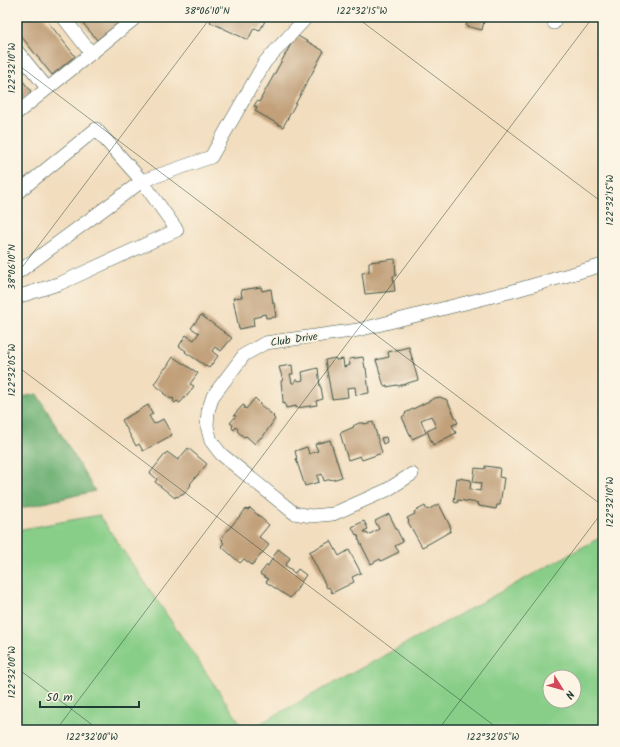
<svg xmlns="http://www.w3.org/2000/svg" width="620" height="747" viewBox="0 0 620 747" font-family="Kalam,sans-serif">
	<style>
		.green { fill: #88ce88; stroke: #54865e; fill-rule: evenodd }
		.forest { fill: #6eb174; stroke: #467754 }
		.building { fill: #c1a07a }
		.lines { fill: none; stroke-linecap: round; stroke-linejoin: round }
		.minor-casing { stroke: #3f5549; stroke-width: 14 }
		.minor { stroke: #fff; stroke-width: 13 }
		.ticks { fill: none; stroke: #1f3d34; stroke-width: 1; stroke-opacity: 0.45 }
		.labels { text-anchor: middle; stroke-width: 4; stroke-linejoin: round; paint-order: stroke }
		.street-label { font-size: 11px; fill: #1f3d34; stroke: #fcf5e5 }
		.neatline { fill: none; stroke: #1f3d34; stroke-width: 1.5 }
		.ticks-label { font-size: 10px; text-anchor: middle; fill: #1f3d34 }
	</style>
	<rect width="100%" height="100%" fill="#fcf5e5"/>
	<filter id="ink" filterUnits="userSpaceOnUse"><feTurbulence type="fractalNoise" baseFrequency=".025" numOctaves="2"/><feDisplacementMap in="SourceGraphic" scale="8" xChannelSelector="R" yChannelSelector="G"/><feConvolveMatrix kernelMatrix="1 2 1 2 8 2 1 2 1" color-interpolation-filters="sRGB"/></filter>
	<filter id="wash" filterUnits="userSpaceOnUse"><feTurbulence type="fractalNoise" baseFrequency=".012" numOctaves="4" result="noise"/><feDisplacementMap in="SourceGraphic" scale="16" xChannelSelector="R" yChannelSelector="G"/><feGaussianBlur stdDeviation="0.9" result="paint"/><feColorMatrix in="noise" values="0 0 0 0 0 0 0 0 0 0 0 0 0 0 0 0 0 1.4 0 .05"/><feComposite in="paint" operator="in"/></filter>
	<g filter="url(#wash)">
		<rect width="100%" height="100%" fill="#f2ddbe"/>
		<!-- green -->
		<g class="green">
			<path d="M99,515L245,730H17V530Z"/>
			<path d="M603,536V730H248ZM550,677H574V701H550Z"/>
		</g>
		<!-- forest -->
		<path class="forest" d="M37,394L95,491L17,509V398Z"/>
		<g id="blocks">
			<!-- building -->
			<g class="building">
				<path d="M17,17H44L75,56L52,75L17,31Z"/>
				<path d="M78,17H117L121,21L97,40Z"/>
				<path d="M212,17H260L259,18L265,21L260,30L254,28L248,40L210,22Z"/>
				<path d="M468,17H485L482,30L466,26Z"/>
				<path d="M514,17H524L523,21L514,19Z"/>
				<path d="M296,35L324,51L283,127L255,111L257,107L254,106L257,101L259,102Z"/>
				<path d="M17,74L31,91L17,102Z"/>
				<path d="M395,259L396,276H393L395,291L365,294L362,273L369,272V262Z"/>
				<path d="M261,287L262,291L271,289L273,303H274L276,317L266,318L265,314L261,315V316L253,318L254,326L239,329L233,298L242,297L241,290Z"/>
				<path d="M201,315L232,338L221,351L215,347L212,351L218,356L209,368L185,352L186,351L179,346L186,335L194,340L199,333L191,328Z"/>
				<path d="M409,347L418,380L398,386L397,385L387,387V385L384,386L376,360L389,357L388,352Z"/>
				<path d="M173,357L198,373L190,384L194,386L187,396H186L180,403L177,401L175,403L173,401L174,399L172,398L171,399L163,393L164,392L154,384L165,368H166Z"/>
				<path d="M363,357L365,368H366L369,393L356,395L355,387L347,388L348,397L332,399L325,360L335,358L336,360L343,359L344,367L350,365L349,359Z"/>
				<path d="M292,365L293,374H290L292,383H295V380H298L299,381L303,380L302,372L318,368L320,387H321L323,399L316,401L317,405L296,408V406L286,408L285,403L283,404V400L281,381L283,380L279,367Z"/>
				<path d="M440,397L447,400L458,423L452,425L456,433L433,445L427,431L436,427L431,416L421,420L426,433L412,439L402,417L406,414L405,413L435,398Z"/>
				<path d="M255,398L260,403L259,404L274,416L273,417L275,419L262,438L261,437L255,444L246,436L244,437L237,431L238,429L236,427L234,430L232,428L233,425L230,423L236,416L234,415L243,405L245,406L244,408L246,409Z"/>
				<path d="M148,405L153,414L149,416L154,424L163,419L172,435L143,451L139,444L136,446L122,420Z"/>
				<path d="M373,422L382,453L362,460L360,456L348,460L340,433L354,427L353,426L359,423H364V424Z"/>
				<path d="M386,437L387,442L383,444L381,438Z"/>
				<path d="M330,440L342,477L332,480L331,479L324,481L322,474L317,476L319,482L305,486L296,459H297L295,451L307,447L309,454L318,451L315,444Z"/>
				<path d="M188,448L207,464L190,484L191,485L183,495L181,494L178,497L176,496L175,498L155,482L157,479L150,473L167,452L178,460Z"/>
				<path d="M485,466L500,468L499,477L504,478L500,505H497L496,509L479,506V505H477L478,503L458,500L457,503L454,502L457,478L471,480L470,489L480,491L481,483L473,482L475,468L485,469Z"/>
				<path d="M439,504L451,528L450,529L451,531L430,543L422,547L408,522L409,521L407,518L415,514L414,512L425,506L427,510Z"/>
				<path d="M250,508L269,525L259,537L269,545L252,565L244,559L240,563L221,546L224,543L222,541L223,540L221,538L246,509L248,510Z"/>
				<path d="M389,514L403,542L395,546L399,552L381,561L380,559L371,564L358,538H359L357,534L356,535L352,527L364,521L368,529L364,531L366,534L367,533L368,535L379,529L375,521Z"/>
				<path d="M331,541L339,556L349,550L361,573L352,577L354,582L332,593L329,587L327,588L309,552Z"/>
				<path d="M278,549L290,558L285,566H286L292,570L291,571L295,573L298,569L306,575L297,588H298L290,598L266,582L268,579L260,574L267,565L268,566Z"/>
			</g>
		</g>
	</g>
	<g filter="url(#ink)">
		<use href="#blocks" fill-opacity="0" stroke="#3f5549" stroke-width="1"/>
		<g class="lines">
			<defs>
				<g id="minor">
					<path d="M63,17L91,53"/>
					<path d="M554,23L555,17"/>
					<path d="M17,51L47,88"/>
					<path d="M17,113L134,19L132,17"/>
					<path d="M17,193L96,129L142,181L177,230L61,283L17,297"/>
					<path d="M17,273L142,181L211,157L265,62L304,20L305,17"/>
					<path d="M412,474L387,490L333,514L311,516L294,513L221,454L211,441L207,426L208,411L213,396L244,355L265,343L358,330L513,291L603,265"/>
				</g>
			</defs>
			<!-- minor casing -->
			<use href="#minor" class="minor-casing"/>
			<!-- minor -->
			<use href="#minor" class="minor"/>
		</g>
	</g>
	<!-- ticks -->
	<path class="ticks" d="M356,17L603,203M17,64L603,506M17,274L211,17M17,366L500,730M17,668L99,730M56,730L593,17M438,730L603,511"/>
	<g class="labels">
		<!-- street labels -->
		<g class="street-label">
			<text transform="translate(294 339) rotate(-8)" y="4">Club Drive</text>
		</g>
	</g>
	<!-- margin -->
	<rect width="620" height="747" fill="none" stroke="#fcf5e5" stroke-width="44"/>
	<!-- north arrow -->
	<g transform="translate(562 689) rotate(127)"><circle r="19" fill="#fcf5e5" stroke="#a4ab9e"/>
	<path d="M0-3L7 15L0 10L-7 15Z" fill="#d1495b"/>
	<text y="-6" font-size="11" font-weight="bold" text-anchor="middle" fill="#1f3d34">N</text>
	</g>
	<!-- scale -->
	<path d="M40 701v6h99v-6" fill="none" stroke="#1f3d34" stroke-width="2"/>
	<text x="46" y="701" font-size="12" fill="#1f3d34" stroke="#fcf5e5" stroke-width="3" paint-order="stroke">50 m</text>
	<rect x="22" y="22" width="576" height="703" class="neatline"/>
	<g class="ticks-label">
		<text x="207" y="14">38°06'10"N</text>
		<text x="362" y="14">122°32'15"W</text>
		<text transform="translate(11 68) rotate(-90)" y="4">122°32'10"W</text>
		<text transform="translate(609 200) rotate(-90)" y="4">122°32'15"W</text>
		<text transform="translate(11 267) rotate(-90)" y="4">38°06'10"N</text>
		<text transform="translate(11 370) rotate(-90)" y="4">122°32'05"W</text>
		<text transform="translate(609 502) rotate(-90)" y="4">122°32'10"W</text>
		<text transform="translate(11 672) rotate(-90)" y="4">122°32'00"W</text>
		<text x="92" y="740">122°32'00"W</text>
		<text x="493" y="740">122°32'05"W</text>
	</g>
</svg>
